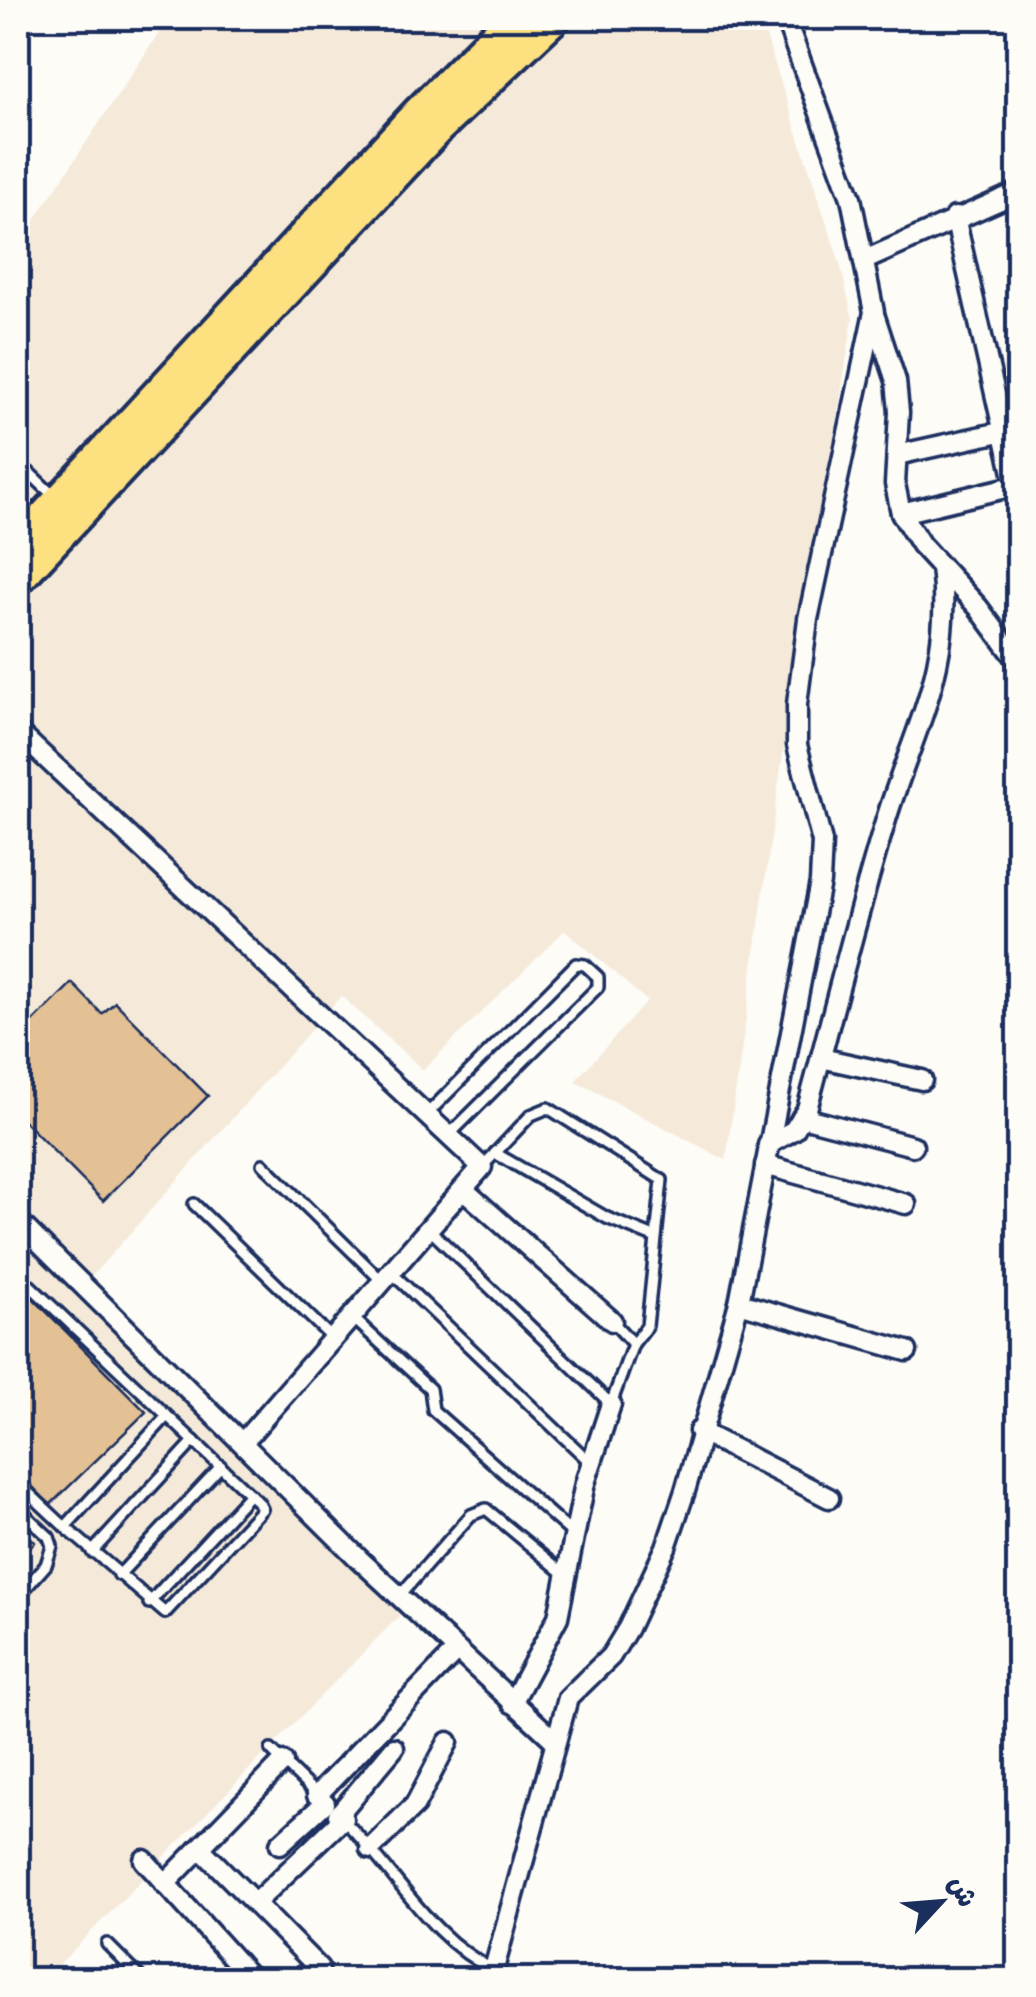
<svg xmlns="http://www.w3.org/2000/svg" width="1036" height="1997" viewBox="0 0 1036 1997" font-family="Mali,'Playpen Sans Arabic',sans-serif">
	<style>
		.built { fill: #f5eada }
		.building { fill: #e3c195; stroke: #1b2f5e; stroke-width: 2.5 }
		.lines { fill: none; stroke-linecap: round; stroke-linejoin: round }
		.lane-casing { stroke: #1b2f5e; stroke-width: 16 }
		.street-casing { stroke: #1b2f5e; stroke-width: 25 }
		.primary-casing { stroke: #1b2f5e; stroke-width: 38 }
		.lane { stroke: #fdfcf7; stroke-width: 9 }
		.street { stroke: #fdfcf7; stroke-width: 18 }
		.primary { stroke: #fde080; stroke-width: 30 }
	</style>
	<rect width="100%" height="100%" fill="#fdfcf7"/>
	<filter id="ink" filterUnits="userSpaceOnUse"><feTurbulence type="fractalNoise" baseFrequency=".01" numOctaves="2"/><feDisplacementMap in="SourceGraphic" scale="20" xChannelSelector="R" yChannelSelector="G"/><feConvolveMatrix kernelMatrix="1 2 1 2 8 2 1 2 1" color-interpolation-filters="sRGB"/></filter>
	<g filter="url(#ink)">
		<!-- built -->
		<path class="built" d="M169,18H760L840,264L853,319L783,753L726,1160L575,1081L647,1001L565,930L423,1070L341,996L76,1294L400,1615L45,1979L18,1980V245Z"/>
		<!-- building -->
		<g class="building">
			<path d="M72,983L102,1014L115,1002L208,1096L103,1201L18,1115V1037Z"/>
			<path d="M18,1283L146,1412L50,1505L18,1471Z"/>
			<path d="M18,1525L35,1542L18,1560Z"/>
		</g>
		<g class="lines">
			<defs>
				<g id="lane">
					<path d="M18,48L20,43"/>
					<path d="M18,462L57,499"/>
					<path d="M427,1114L576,964L585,965L598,977V987L449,1135"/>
					<path d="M495,1153L607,1218L654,1237"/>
					<path d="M263,1164L382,1281"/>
					<path d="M194,1204L332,1338"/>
					<path d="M429,1229L611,1404L633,1344L647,1326L662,1180L548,1108L531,1115L482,1167"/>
					<path d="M392,1273L592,1464"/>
					<path d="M18,1274L259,1503L262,1509L165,1613L65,1527L167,1416"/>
					<path d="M351,1316L430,1389L433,1410L573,1534"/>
					<path d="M612,1321L633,1344"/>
					<path d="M18,1483L65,1527"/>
					<path d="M18,1508L49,1537L52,1546L46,1565L18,1597"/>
					<path d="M92,1552L194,1441"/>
					<path d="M119,1575L221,1466"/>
					<path d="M400,1595L471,1515L486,1509L567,1576"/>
					<path d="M149,1603L250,1494"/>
					<path d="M271,1750L319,1797"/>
					<path d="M341,1818C394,1867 427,1938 494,1970"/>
					<path d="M107,1944L143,1980"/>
					<path d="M319,1968L330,1980"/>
				</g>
				<g id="street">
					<path d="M955,217L1018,495"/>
					<path d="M865,260L1018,192"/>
					<path d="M875,317L896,381L899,412L895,484L901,513L921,545L978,607L1018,661"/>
					<path d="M897,455L1005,431"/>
					<path d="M901,513L1018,485"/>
					<path d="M18,732L482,1167L243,1442"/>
					<path d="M821,1058L922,1080"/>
					<path d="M802,1117L913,1146"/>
					<path d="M768,1145L794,1130L807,1109C833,1014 856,917 885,823C913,729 954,667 941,567"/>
					<path d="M765,1165L906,1204"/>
					<path d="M464,1190L612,1321"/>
					<path d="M18,1221L359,1559L554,1740"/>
					<path d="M739,1303L907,1351"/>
					<path d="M699,1431L829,1498"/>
					<path d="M512,1703L558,1617L585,1483L611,1404"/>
					<path d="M317,1795L455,1652"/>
					<path d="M338,1815L394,1748"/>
					<path d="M280,1844L325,1803"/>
					<path d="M200,1848L319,1968"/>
					<path d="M370,1849L415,1805L448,1742"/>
					<path d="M144,1860L253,1980"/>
					<path d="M165,1884L283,1762"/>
					<path d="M256,1902L343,1819"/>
					<path d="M491,1980L568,1698L611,1656L628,1628L666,1547L685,1491L739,1303L820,882L822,842L797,745V704L808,619L874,312L851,198L785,18"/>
				</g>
				<g id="primary">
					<path d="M18,545L418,113L513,18"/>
					<path d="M18,579L439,127L554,18"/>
				</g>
			</defs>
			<!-- lane casing -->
			<use href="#lane" class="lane-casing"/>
			<!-- street casing -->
			<use href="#street" class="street-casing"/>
			<!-- primary casing -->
			<use href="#primary" class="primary-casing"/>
			<!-- lane -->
			<use href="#lane" class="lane"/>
			<!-- street -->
			<use href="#street" class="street"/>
			<!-- primary -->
			<use href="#primary" class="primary"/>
		</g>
	</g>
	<!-- margin -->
	<rect width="1036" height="1997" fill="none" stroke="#fdfcf7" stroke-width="60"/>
	<rect x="30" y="30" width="976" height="1937" fill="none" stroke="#1b2f5e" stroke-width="4" filter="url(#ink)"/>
	<!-- north arrow -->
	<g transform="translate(941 1902) rotate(64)" stroke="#fdfcf7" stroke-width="8" paint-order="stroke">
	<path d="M0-8L18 38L0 25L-18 38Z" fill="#1b2f5e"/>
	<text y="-15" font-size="28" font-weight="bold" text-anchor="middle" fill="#1b2f5e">ش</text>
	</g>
</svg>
